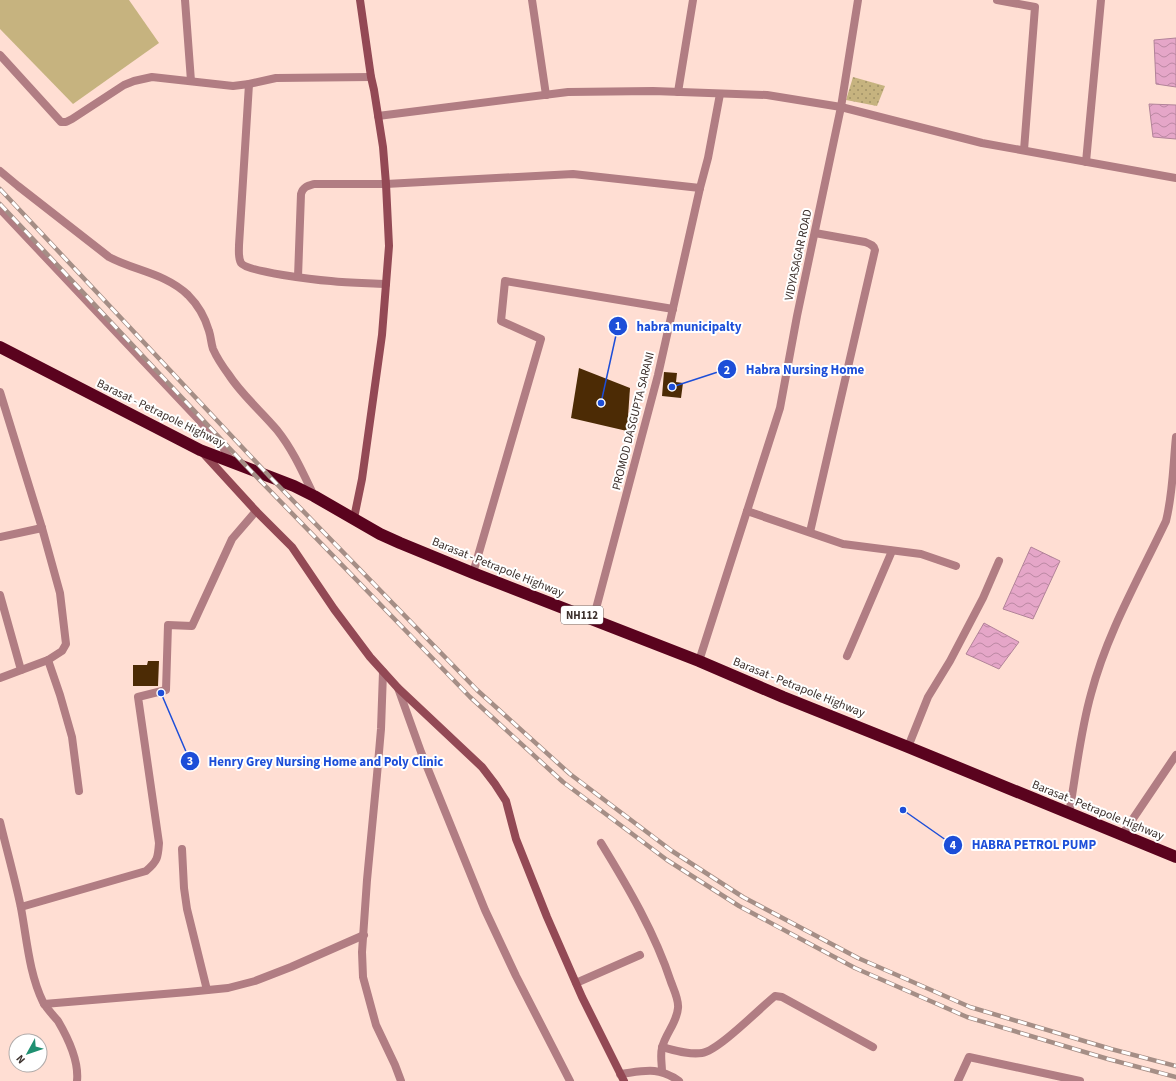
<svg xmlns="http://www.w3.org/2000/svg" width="1176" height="1081" viewBox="0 0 1176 1081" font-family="'Source Sans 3',sans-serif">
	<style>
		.park { fill: url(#park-dots) }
		.pitch { fill: #c6b37f }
		.water { fill: url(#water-waves); stroke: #b28399 }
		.building { fill: #4c2b05 }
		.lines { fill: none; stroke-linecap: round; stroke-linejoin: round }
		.street { stroke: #b17d83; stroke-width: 8 }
		.secondary { stroke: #934955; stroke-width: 8 }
		.highway { stroke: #5a031e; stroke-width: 12 }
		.rail-casing { stroke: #a58e86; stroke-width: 4.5 }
		.rail { stroke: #fff; stroke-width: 3; stroke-dasharray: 9; stroke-linecap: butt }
		.labels { text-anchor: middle; stroke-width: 4; stroke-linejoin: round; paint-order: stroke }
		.shield { fill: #fff; stroke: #766e6b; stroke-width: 1 }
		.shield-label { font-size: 11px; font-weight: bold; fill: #3c302c }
		.street-label { font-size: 12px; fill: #3c302c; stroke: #fff }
		.leader { fill: none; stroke: #1d4ed8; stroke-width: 1.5 }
		.callout-dot { fill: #1d4ed8; stroke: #fff; stroke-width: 1.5 }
		.mark-label { font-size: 12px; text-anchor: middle; font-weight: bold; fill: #fff }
		.callout-label { font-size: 13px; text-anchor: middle; font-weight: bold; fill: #1d4ed8; stroke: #fff; stroke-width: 4; stroke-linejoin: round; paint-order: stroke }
	</style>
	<defs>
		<pattern id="park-dots" width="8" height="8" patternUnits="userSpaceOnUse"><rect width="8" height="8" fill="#c6b37f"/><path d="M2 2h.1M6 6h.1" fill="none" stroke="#a29268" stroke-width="1.8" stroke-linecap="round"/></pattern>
		<pattern id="water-waves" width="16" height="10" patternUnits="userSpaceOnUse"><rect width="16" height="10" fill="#e5a6c8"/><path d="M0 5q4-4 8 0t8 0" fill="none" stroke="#bb88a3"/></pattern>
	</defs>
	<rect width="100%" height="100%" fill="#ffded3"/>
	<!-- park -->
	<path class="park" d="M853,77L885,86L877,106L846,100Z"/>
	<!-- pitch -->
	<path class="pitch" d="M0,0H129L159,43L73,104L0,29Z"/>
	<!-- water -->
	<g class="water">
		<path d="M1176,38V87L1156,84L1154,40Z"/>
		<path d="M1149,104L1176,105V139L1153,137Z"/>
		<path d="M1031,547L1060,561L1033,619L1003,609Z"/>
		<path d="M984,623L1019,642L999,669L966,654Z"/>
	</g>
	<!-- building -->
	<g class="building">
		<path d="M579,368L630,388L627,431L571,418Z"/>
		<path d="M664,372L677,373L676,382L683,383L681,398L662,396Z"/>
		<path d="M148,661H159L158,686H133V665H147Z"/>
	</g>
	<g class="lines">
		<!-- street -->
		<g class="street">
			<path d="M185,0L191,81"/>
			<path d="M532,0L546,95"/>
			<path d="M997,0L1035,7L1024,150"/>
			<path d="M0,55L61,122H66L72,119L124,85L134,81L152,77L233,86L249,84L276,78L371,77"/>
			<path d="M249,84L239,245C239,251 238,258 241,263C247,272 317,280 331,281C349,283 368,283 386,284"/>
			<path d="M678,92L693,0"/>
			<path d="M378,116L568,92L653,91L767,95L841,107L982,143L1176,178"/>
			<path d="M1086,162L1101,0"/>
			<path d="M0,171L18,186L109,257C135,271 165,273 188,295C198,305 205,317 209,331C211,337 211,343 213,349C217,358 223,367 229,375C241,394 262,412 277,430C293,450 303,473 314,496"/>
			<path d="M0,209L199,420L222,446L232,462"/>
			<path d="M298,277L301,194C303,187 307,186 314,184H386L573,174L700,188"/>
			<path d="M0,392L42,528L60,593L66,644L62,651L48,660L0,678"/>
			<path d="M747,511L843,544L921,554L956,566"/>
			<path d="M810,532L875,250C874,245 870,244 865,242L815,233"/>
			<path d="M0,537L42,528"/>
			<path d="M473,573L541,339L501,321L505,281L673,309"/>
			<path d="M0,595L21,670"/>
			<path d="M593,620L658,375L700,188L708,158L720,94"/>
			<path d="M847,656L892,551"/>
			<path d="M48,660L60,695L72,737L79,791"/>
			<path d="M699,661L780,408L797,316L841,107L858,0"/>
			<path d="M383,672L381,729L377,775L367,880L362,952L363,977L376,1025L395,1065L401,1081"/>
			<path d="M398,688L421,752L485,910L516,976L570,1081"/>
			<path d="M908,747L928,697L950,661L983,598L999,561"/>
			<path d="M1069,814C1076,774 1080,733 1091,694C1107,633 1139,578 1166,521C1173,493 1173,465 1176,437"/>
			<path d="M0,822C7,851 15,879 21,908C27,940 29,973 43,1002C47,1009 53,1015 58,1021C68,1038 79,1062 77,1081"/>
			<path d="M1122,835L1176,755"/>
			<path d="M601,843C628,887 655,933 671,982C674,990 679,1000 678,1008C677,1023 665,1034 662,1048C660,1055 662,1064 662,1072"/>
			<path d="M182,849L184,888L187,909L207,990"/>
			<path d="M21,907L146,871C158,861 158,857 159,843L138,697L166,690L168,625L192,626L232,539L256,511"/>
			<path d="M576,983L640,955"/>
			<path d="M44,1004L188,992L228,988L255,981L291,967L364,935"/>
			<path d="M662,1047C674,1050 689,1055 702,1053C718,1051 760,1008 775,996L782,997L873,1047"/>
			<path d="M620,1074C644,1071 658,1066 679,1081"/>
			<path d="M958,1081L969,1057L1080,1081"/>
		</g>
		<!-- secondary -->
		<g class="secondary">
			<path d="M203,453L256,511L292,547L334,609L370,657L398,688L482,767L495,784L506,801L516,839L547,917L582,997L624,1081"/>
			<path d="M354,518L362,479L382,335L389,246L386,184L383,147L374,90L371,77L360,0"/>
		</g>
		<!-- highway -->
		<path class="highway" d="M0,347L200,450L294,486L314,496L380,534L400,543L473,573L699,661L783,697L908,747L1176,857"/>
		<defs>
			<g id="rail">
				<path d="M0,189L271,478L477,690L570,774L672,851L743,897L858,958L970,1007L1111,1049L1176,1066"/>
				<path d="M0,204L249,469L470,697L563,782L667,860L739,906L855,968L967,1017L1108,1059L1176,1077"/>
			</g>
		</defs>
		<!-- rail casing -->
		<use href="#rail" class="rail-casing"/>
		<!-- rail -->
		<use href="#rail" class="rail"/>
	</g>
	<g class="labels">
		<!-- shield labels -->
		<rect class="shield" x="561" y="606" width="42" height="18" rx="3"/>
		<g class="shield-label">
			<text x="582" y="619">NH112</text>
		</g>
		<!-- street labels -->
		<g class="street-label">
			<text transform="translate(798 255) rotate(-78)" y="4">VIDYASAGAR ROAD</text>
			<text transform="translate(161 413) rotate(26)" y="4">Barasat - Petrapole Highway</text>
			<text transform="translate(633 421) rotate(-76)" y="4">PROMOD DASGUPTA SARANI</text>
			<text transform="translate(498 567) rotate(22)" y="4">Barasat - Petrapole Highway</text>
			<text transform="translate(799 687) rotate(22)" y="4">Barasat - Petrapole Highway</text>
			<text transform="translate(1098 810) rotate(22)" y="4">Barasat - Petrapole Highway</text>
		</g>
	</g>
	<!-- callouts -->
	<path class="leader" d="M601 403L618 326M672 387L727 369M161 693L190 761M903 810L953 845"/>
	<g class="callout-dot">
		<circle cx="601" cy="403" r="4"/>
		<circle cx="672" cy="387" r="4"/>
		<circle cx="161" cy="693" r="4"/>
		<circle cx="903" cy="810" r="4"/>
		<circle cx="618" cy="326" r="10"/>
		<circle cx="727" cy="369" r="10"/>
		<circle cx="190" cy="761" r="10"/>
		<circle cx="953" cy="845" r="10"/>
	</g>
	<g class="mark-label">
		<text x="618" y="330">1</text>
		<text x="727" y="374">2</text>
		<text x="190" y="765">3</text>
		<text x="953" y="849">4</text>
	</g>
	<g class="callout-label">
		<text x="689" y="331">habra municipalty</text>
		<text x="805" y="374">Habra Nursing Home</text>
		<text x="326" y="766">Henry Grey Nursing Home and Poly Clinic</text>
		<text x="1034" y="849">HABRA PETROL PUMP</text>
	</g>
	<!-- north arrow -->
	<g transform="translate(28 1053) rotate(230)"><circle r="19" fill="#ffffff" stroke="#b1acab"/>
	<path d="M0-3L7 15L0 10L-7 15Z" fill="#1f9071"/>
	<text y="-6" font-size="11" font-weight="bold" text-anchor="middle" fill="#3c302c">N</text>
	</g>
</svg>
